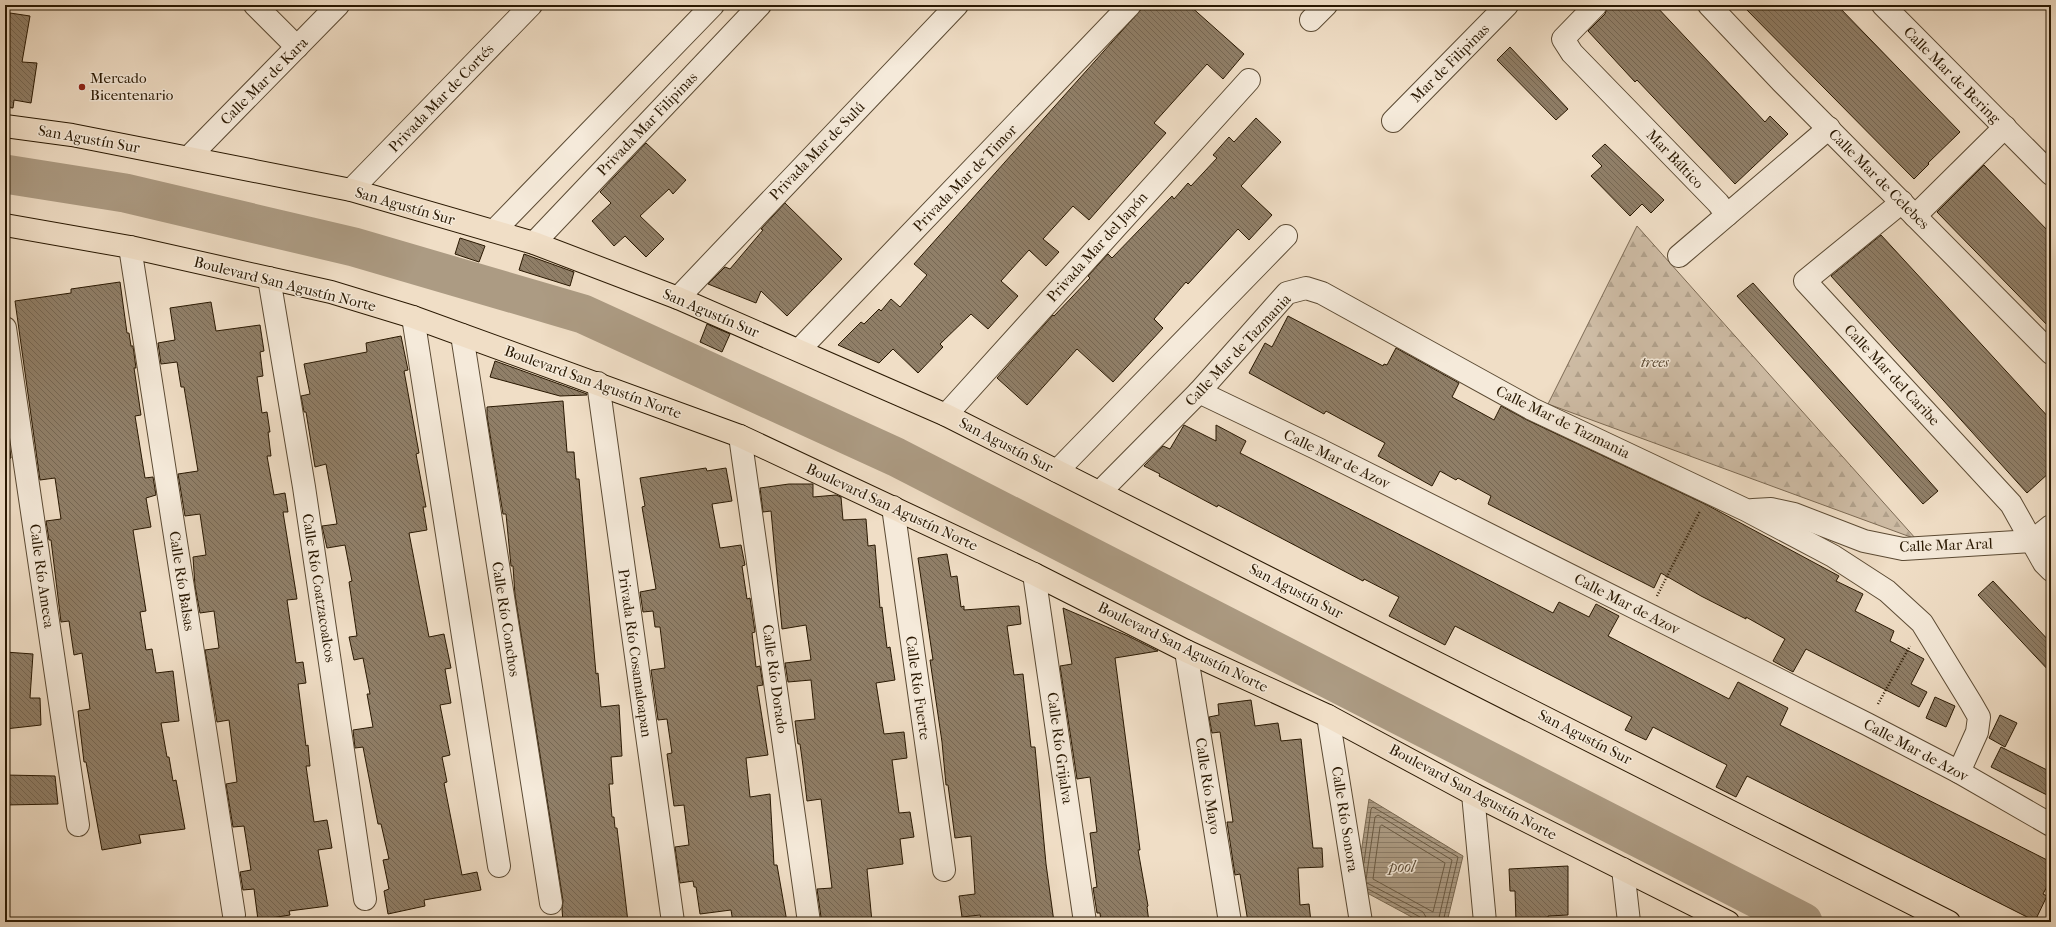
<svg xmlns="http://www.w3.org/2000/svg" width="2056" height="927" viewBox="0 0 2056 927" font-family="'IM FELL French Canon',serif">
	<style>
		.forest { fill: url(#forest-firs); stroke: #7c6a54 }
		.water { fill: url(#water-rules); stroke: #78674f }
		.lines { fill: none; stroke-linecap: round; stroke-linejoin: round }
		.shore { stroke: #6a5a42; stroke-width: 1 }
		.river { stroke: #ac9b83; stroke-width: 39 }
		.building { fill: url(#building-back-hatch); stroke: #291802 }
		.minor-casing { stroke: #5b4a33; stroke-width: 24 }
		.major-casing { stroke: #291802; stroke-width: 24 }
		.path { stroke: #291802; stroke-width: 2.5; stroke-dasharray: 1 2; stroke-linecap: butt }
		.minor { stroke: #f5eada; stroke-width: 22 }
		.major { stroke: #f0dec6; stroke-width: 22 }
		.poi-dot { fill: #8f2418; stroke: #f5eada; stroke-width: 1.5 }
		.labels { text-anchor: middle; stroke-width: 3; stroke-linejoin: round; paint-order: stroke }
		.street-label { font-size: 15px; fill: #291802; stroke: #f5eada }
		.poi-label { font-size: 15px; fill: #291802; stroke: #f5eada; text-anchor: start }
		.park-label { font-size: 15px; font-style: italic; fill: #5b4933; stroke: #f5eada }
		.water-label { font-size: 16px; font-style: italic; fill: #5d4c36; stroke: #f5eada }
	</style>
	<defs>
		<pattern id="forest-firs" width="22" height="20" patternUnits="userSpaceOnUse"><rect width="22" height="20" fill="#cebca5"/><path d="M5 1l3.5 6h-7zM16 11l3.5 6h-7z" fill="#b1a18c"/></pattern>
		<pattern id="water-rules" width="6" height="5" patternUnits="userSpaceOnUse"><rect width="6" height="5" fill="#ac9b83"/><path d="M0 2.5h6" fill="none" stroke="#8c7d69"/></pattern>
		<pattern id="building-back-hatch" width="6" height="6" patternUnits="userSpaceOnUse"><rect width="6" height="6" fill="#907f68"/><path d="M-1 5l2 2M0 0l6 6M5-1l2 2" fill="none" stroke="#766753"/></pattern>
	</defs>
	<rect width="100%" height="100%" fill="#f0dec6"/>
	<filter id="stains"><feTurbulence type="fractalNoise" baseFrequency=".005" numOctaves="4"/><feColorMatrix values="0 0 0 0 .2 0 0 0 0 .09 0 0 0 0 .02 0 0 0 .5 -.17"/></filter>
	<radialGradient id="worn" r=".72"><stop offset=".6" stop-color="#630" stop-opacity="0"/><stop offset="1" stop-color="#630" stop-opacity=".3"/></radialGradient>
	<!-- forest -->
	<path class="forest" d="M1637,226L1916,539L1548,404Z"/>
	<!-- water -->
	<path class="water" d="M1369,799L1463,856L1447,922H1421L1356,887Z"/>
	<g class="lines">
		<!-- shore -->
		<g class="shore">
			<path d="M1382,825L1445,863L1433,912L1373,879L1380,827Z"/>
			<path d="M1364,863L1371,809L1373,807L1458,857L1443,922"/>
			<path d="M1366,880L1375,817L1378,815L1452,860L1438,922"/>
			<path d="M1367,883L1423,912L1426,917L1427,922"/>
			<path d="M1368,889L1420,917L1422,922"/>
		</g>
		<!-- river -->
		<path class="river" d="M5,174L125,193L354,247L583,314L896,457L1803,922"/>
	</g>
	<!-- building -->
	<g class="building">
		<path d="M1145,5H1189L1244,54L1223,79L1207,64L1154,123L1166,133L1089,220L1073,206L1043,239L1059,252L1046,266L1029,250L1001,281L1018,296L988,329L971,314L940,344L943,347L918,373L893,349L879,363L838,345L861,322L864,324L879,309L881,311L891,299L900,307L927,275L914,264Z"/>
		<path d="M1608,5H1655L1765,122L1770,116L1788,134L1735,184L1637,80L1635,82L1588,31L1605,14Z"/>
		<path d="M1742,5H1837L1960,132L1928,163L1929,164L1914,179Z"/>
		<path d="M10,13L30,16L22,62L37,63L31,103L14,100L13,108L5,107V23L9,24Z"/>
		<path d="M1510,47L1568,109L1556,120L1497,60Z"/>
		<path d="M1256,118L1281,142L1241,186L1272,215L1249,240L1238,229L1188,284L1186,282L1154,319L1163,328L1113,382L1077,349L1027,405L997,378L1053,315L1054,316L1090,278L1088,276L1108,254L1112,258L1172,196L1174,199L1188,183L1191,186L1217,158L1213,155L1229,137L1234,142Z"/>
		<path d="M646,143L686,180L673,194L669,189L640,216L664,239L646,257L625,236L614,246L592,221L611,203L600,192Z"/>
		<path d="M1605,144L1664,200L1651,213L1642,204L1630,216L1591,176L1602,166L1592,156Z"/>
		<path d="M1984,165L2051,234V329L1937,212Z"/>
		<path d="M785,203L842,259L787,316L761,291L756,303L708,284L725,267L730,269L763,230L761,229Z"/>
		<path d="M1881,235L2051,420V471L2027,493L1831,276Z"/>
		<path d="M460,238L485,246L479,262L455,254Z"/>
		<path d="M524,254L574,272L570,286L519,270Z"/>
		<path d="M120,282L127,333H129L131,346H133L136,368H134L141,415L135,416L145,478L153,477L156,495L146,498L151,527L133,530L146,611L140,612L146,650L152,649L156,673L173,671L179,721L161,723L167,757H169L173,781L176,780L185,829L139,835L141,843L102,850L86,762H84L78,711L90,709L82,653L74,655L69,621L61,622L51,540H49L46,521L61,519L55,478L40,480L15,301L71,293V289Z"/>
		<path d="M1753,283L1938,491L1923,504L1737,296Z"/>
		<path d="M211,302L216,331L260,325L264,351L260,352L263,376L257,377L262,413L267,412L270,432H268L271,456H267L274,495L285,493L288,512H283L297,599L287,600L296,663L303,662L306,683L298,684L306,746L308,745L310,766H306L314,822L327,820L332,848L318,850L328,906L289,911L290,915L258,920L254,889L243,890L240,872L251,870L244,826L233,827L226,784L237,782L229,720L217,722L205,650L219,648L214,611L200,613L195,586L193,557L206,555L200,514L185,516L178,474L198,471L184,387H181L177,362L161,364L158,343L175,340L170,308Z"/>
		<path d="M1288,316L1383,366L1384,364L1387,365L1396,348L1459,383L1452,397L1494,420L1501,406L1527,420L1707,505L1839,576L1836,581L1863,594L1855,611L1894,631L1890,641L1924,659L1911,684L1927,692L1919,707L1806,649L1793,672L1773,661L1785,639L1746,617V619L1701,596L1661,573L1654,588L1488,504L1491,496L1458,478L1456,480L1440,471L1432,486L1378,456L1385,443L1326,411L1324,414L1249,373L1265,343L1272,347Z"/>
		<path d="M707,324L730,334L722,352L700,342Z"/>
		<path d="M401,336L408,370L404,371L419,453L416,454L426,507H423L427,530L409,533L429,637L444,634L451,668L445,669L451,703L440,705L450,755L442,757L447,782L444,783L462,875L477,872L481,890L424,900L425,906L388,914L384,891L389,889L383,860L389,859L381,824H378L363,747L355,748L353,730L373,727L367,694H370L363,658L354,660L349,637L357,636L349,582L352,581L345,545L327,548L322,526L337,524L326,464L315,467L306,412H304L301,396L310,394L304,364L367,352L366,343Z"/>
		<path d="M495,361L587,394V395L560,396L490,377Z"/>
		<path d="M563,401L567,452H574L576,479H579L596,674L598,673L601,707L619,705L622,756L611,757L613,784H609L612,817H614L615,828H617L628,922H563L562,909L563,901L515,595L513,566H511L506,514H503L487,416V407Z"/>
		<path d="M5,414L11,458L5,459Z"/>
		<path d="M1184,425L1216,441V425L1246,441L1240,453L1553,613L1559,602L1589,617L1596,604L1619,616L1608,636L1729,699L1738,682L1788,708L1780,725L2051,862V879L2043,894L2047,896L2035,921L1747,776L1736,797L1716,787L1727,765L1653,727L1646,740L1625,730L1632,717L1455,626L1445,645L1389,616L1399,597L1364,579L1363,581L1218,505L1217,507L1159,476L1160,474L1144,466L1163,446L1170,449Z"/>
		<path d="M706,468L707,471L726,468L732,501L712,504L720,548L741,545L745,565L742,566L747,599L750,598L755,632L752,633L756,667L760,666L763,685L757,686L768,755L746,758L750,797L770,794L774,865H777L787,922H733L731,910L700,914L696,887H694L693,881L680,883L675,847L689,845L684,805L674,806L667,754L672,753L667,719L658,720L651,670L665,668L660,627H655L653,611L643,612L640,592L656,589L642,507L645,506L640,478Z"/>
		<path d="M789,484H813V497L836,495L841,497L843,520L866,519L868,546L875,545L880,608L882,607L887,648L890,647L895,680L876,683L884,734L904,732L907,758L892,760L899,813L910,812L914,837L900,839L903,864L867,869L872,922H822L821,917L817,889L832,888L821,799L807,801L803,766L800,744H798L795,721L815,719L811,680L788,682L785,663L811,660L806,625L782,629L771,511L763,512L760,488Z"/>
		<path d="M947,554L951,577L957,576L961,607L964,606V610L1019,606L1021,624L1007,626L1014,675L1023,674L1031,747H1035L1046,864L1054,922H982L980,915L962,917L959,896L975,894L971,836L955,838L948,785H946L942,742L930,660H933L918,558Z"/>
		<path d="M1993,581L2051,643V673L1978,595Z"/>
		<path d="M1063,608L1128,636L1158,651L1115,658L1134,803L1140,850H1138L1148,906L1147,907L1149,922H1101L1100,913H1097L1093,888L1097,887L1090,833L1097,832L1090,777L1077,779L1060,666L1072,664Z"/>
		<path d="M5,652L33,654L30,698H40L41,725L5,729Z"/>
		<path d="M1935,697L1955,706L1946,727L1926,718Z"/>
		<path d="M1251,700L1255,726L1278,723L1281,741L1301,739L1313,848H1322L1323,867L1298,868L1300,905L1309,904L1311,922H1248L1240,874L1235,875L1227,822H1233L1220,732L1212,733L1209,717L1219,715L1218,704Z"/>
		<path d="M2000,715L2017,723L2005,747L1989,738Z"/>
		<path d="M2001,747L2051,772V797L1991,767Z"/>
		<path d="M5,775L55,776L58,804L5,805Z"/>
		<path d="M1568,866V915L1548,916V922H1516L1515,891H1510L1509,869Z"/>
	</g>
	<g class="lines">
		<defs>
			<g id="minor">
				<path d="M255,5L297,47"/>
				<path d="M1596,5L1563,39L1572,53L1718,203L1727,215"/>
				<path d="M1709,5L1781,81L2051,353"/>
				<path d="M1883,5L2051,174"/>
				<path d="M1311,20L1326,5"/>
				<path d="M1393,121L1507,5"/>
				<path d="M189,157L338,5"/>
				<path d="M351,190L531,5"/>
				<path d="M1902,202L1805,281L2011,504L2044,563L2051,570"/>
				<path d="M1915,216L2005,127"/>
				<path d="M494,231L713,5"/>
				<path d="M534,243L760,5"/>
				<path d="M130,247L234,915"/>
				<path d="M1679,256L1829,128"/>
				<path d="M269,278L304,487L365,899"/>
				<path d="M678,298L957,5"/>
				<path d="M413,317L499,866"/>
				<path d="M5,328L78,825"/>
				<path d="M462,335L551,903"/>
				<path d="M799,350L1130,5"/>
				<path d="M598,383L673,922"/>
				<path d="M1199,392L1318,449L1867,724L1959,772L2051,825"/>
				<path d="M946,415L1249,80"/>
				<path d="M740,436L809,922"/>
				<path d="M1057,471L1286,236"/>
				<path d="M1100,492L1199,392L1287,293L1306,288L1322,293L1532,409L1746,510L1833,556L1887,591L1922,623L1971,703L1979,717L1977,732L1959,772"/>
				<path d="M893,507L944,870"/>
				<path d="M1753,510L1771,509L1794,514L1864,541L1903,549L2032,541L2051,526"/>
				<path d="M1034,574L1085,922"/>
				<path d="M1186,651L1230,922"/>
				<path d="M1328,716L1361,922"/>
				<path d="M1473,794L1485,922"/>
				<path d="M1623,869L1629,922"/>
			</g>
			<g id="major">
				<path d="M5,126L72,135L351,190L534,243L678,298L946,415L1949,922"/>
				<path d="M5,225L130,247L331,292L413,317L740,436L1034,574L1186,651L1328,716L1473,794L1728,922"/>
			</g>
		</defs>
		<!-- minor casing -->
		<use href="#minor" class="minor-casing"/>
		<!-- major casing -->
		<use href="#major" class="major-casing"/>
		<!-- path -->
		<g class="path">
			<path d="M1657,596L1700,511"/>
			<path d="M1878,704L1910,646"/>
		</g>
		<!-- minor -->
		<use href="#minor" class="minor"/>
		<!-- major -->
		<use href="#major" class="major"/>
	</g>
	<!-- markers -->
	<circle class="poi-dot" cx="82" cy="87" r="4"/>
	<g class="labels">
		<!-- street labels -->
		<g class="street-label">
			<text transform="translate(1450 63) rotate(-45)" y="5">Mar de Filipinas</text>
			<text transform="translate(1952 75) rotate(45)" y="5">Calle Mar de Bering</text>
			<text transform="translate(264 81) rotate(-45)" y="5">Calle Mar de Kara</text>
			<text transform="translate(441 98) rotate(-46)" y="5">Privada Mar de Cortés</text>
			<text transform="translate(647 124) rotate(-46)" y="5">Privada Mar Filipinas</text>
			<text transform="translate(89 139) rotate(10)" y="5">San Agustín Sur</text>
			<text transform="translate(817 151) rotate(-46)" y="5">Privada Mar de Sulú</text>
			<text transform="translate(1675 159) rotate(46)" y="5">Mar Báltico</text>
			<text transform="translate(965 178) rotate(-46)" y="5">Privada Mar de Timor</text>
			<text transform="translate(1879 179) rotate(45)" y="5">Calle Mar de Celebes</text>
			<text transform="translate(405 206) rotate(16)" y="5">San Agustín Sur</text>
			<text transform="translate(1097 247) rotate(-48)" y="5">Privada Mar del Japón</text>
			<text transform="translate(285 284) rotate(14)" y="5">Boulevard San Agustín Norte</text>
			<text transform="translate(711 313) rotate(23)" y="5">San Agustín Sur</text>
			<text transform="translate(1238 350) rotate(-47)" y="5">Calle Mar de Tazmania</text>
			<text transform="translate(1892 375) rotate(47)" y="5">Calle Mar del Caribe</text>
			<text transform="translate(593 382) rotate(20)" y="5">Boulevard San Agustín Norte</text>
			<text transform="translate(1563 422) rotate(26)" y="5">Calle Mar de Tazmania</text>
			<text transform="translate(1006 445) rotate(27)" y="5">San Agustín Sur</text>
			<text transform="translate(1337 459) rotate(26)" y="5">Calle Mar de Azov</text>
			<text transform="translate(892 507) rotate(25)" y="5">Boulevard San Agustín Norte</text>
			<text transform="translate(1946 545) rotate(-2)" y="5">Calle Mar Aral</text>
			<text transform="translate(42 576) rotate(82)" y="5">Calle Río Ameca</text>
			<text transform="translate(182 581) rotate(81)" y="5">Calle Río Balsas</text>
			<text transform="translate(319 588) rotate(81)" y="5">Calle Río Coatzacoalcos</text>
			<text transform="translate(1296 591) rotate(27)" y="5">San Agustín Sur</text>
			<text transform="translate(1627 604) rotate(27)" y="5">Calle Mar de Azov</text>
			<text transform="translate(506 619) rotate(81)" y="5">Calle Río Conchos</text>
			<text transform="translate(1183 647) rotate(26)" y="5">Boulevard San Agustín Norte</text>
			<text transform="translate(635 653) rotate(82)" y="5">Privada Río Cosamaloapan</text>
			<text transform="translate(775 679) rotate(82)" y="5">Calle Río Dorado</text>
			<text transform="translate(918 688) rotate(82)" y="5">Calle Río Fuerte</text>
			<text transform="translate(1585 737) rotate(27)" y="5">San Agustín Sur</text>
			<text transform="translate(1060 748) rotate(82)" y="5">Calle Río Grijalva</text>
			<text transform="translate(1916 750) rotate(28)" y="5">Calle Mar de Azov</text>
			<text transform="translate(1208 786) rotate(81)" y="5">Calle Río Mayo</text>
			<text transform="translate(1473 792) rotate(28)" y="5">Boulevard San Agustín Norte</text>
			<text transform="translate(1345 819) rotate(81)" y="5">Calle Río Sonora</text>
		</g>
		<!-- poi labels -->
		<g class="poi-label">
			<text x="90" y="83">Mercado<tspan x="90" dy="17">Bicentenario</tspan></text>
		</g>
		<!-- park labels -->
		<g class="park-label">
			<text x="1655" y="367">trees</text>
		</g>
		<!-- water labels -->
		<g class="water-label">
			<text x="1402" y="872">pool</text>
		</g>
	</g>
	<!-- margin -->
	<rect width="2056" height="927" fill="none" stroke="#f0dec6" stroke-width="20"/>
	<rect x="6" y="6" width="2044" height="915" fill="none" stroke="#291802" stroke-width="2"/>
	<rect x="10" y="10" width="2036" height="907" fill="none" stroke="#291802"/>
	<rect width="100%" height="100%" filter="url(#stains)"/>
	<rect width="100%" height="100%" fill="url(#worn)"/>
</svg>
